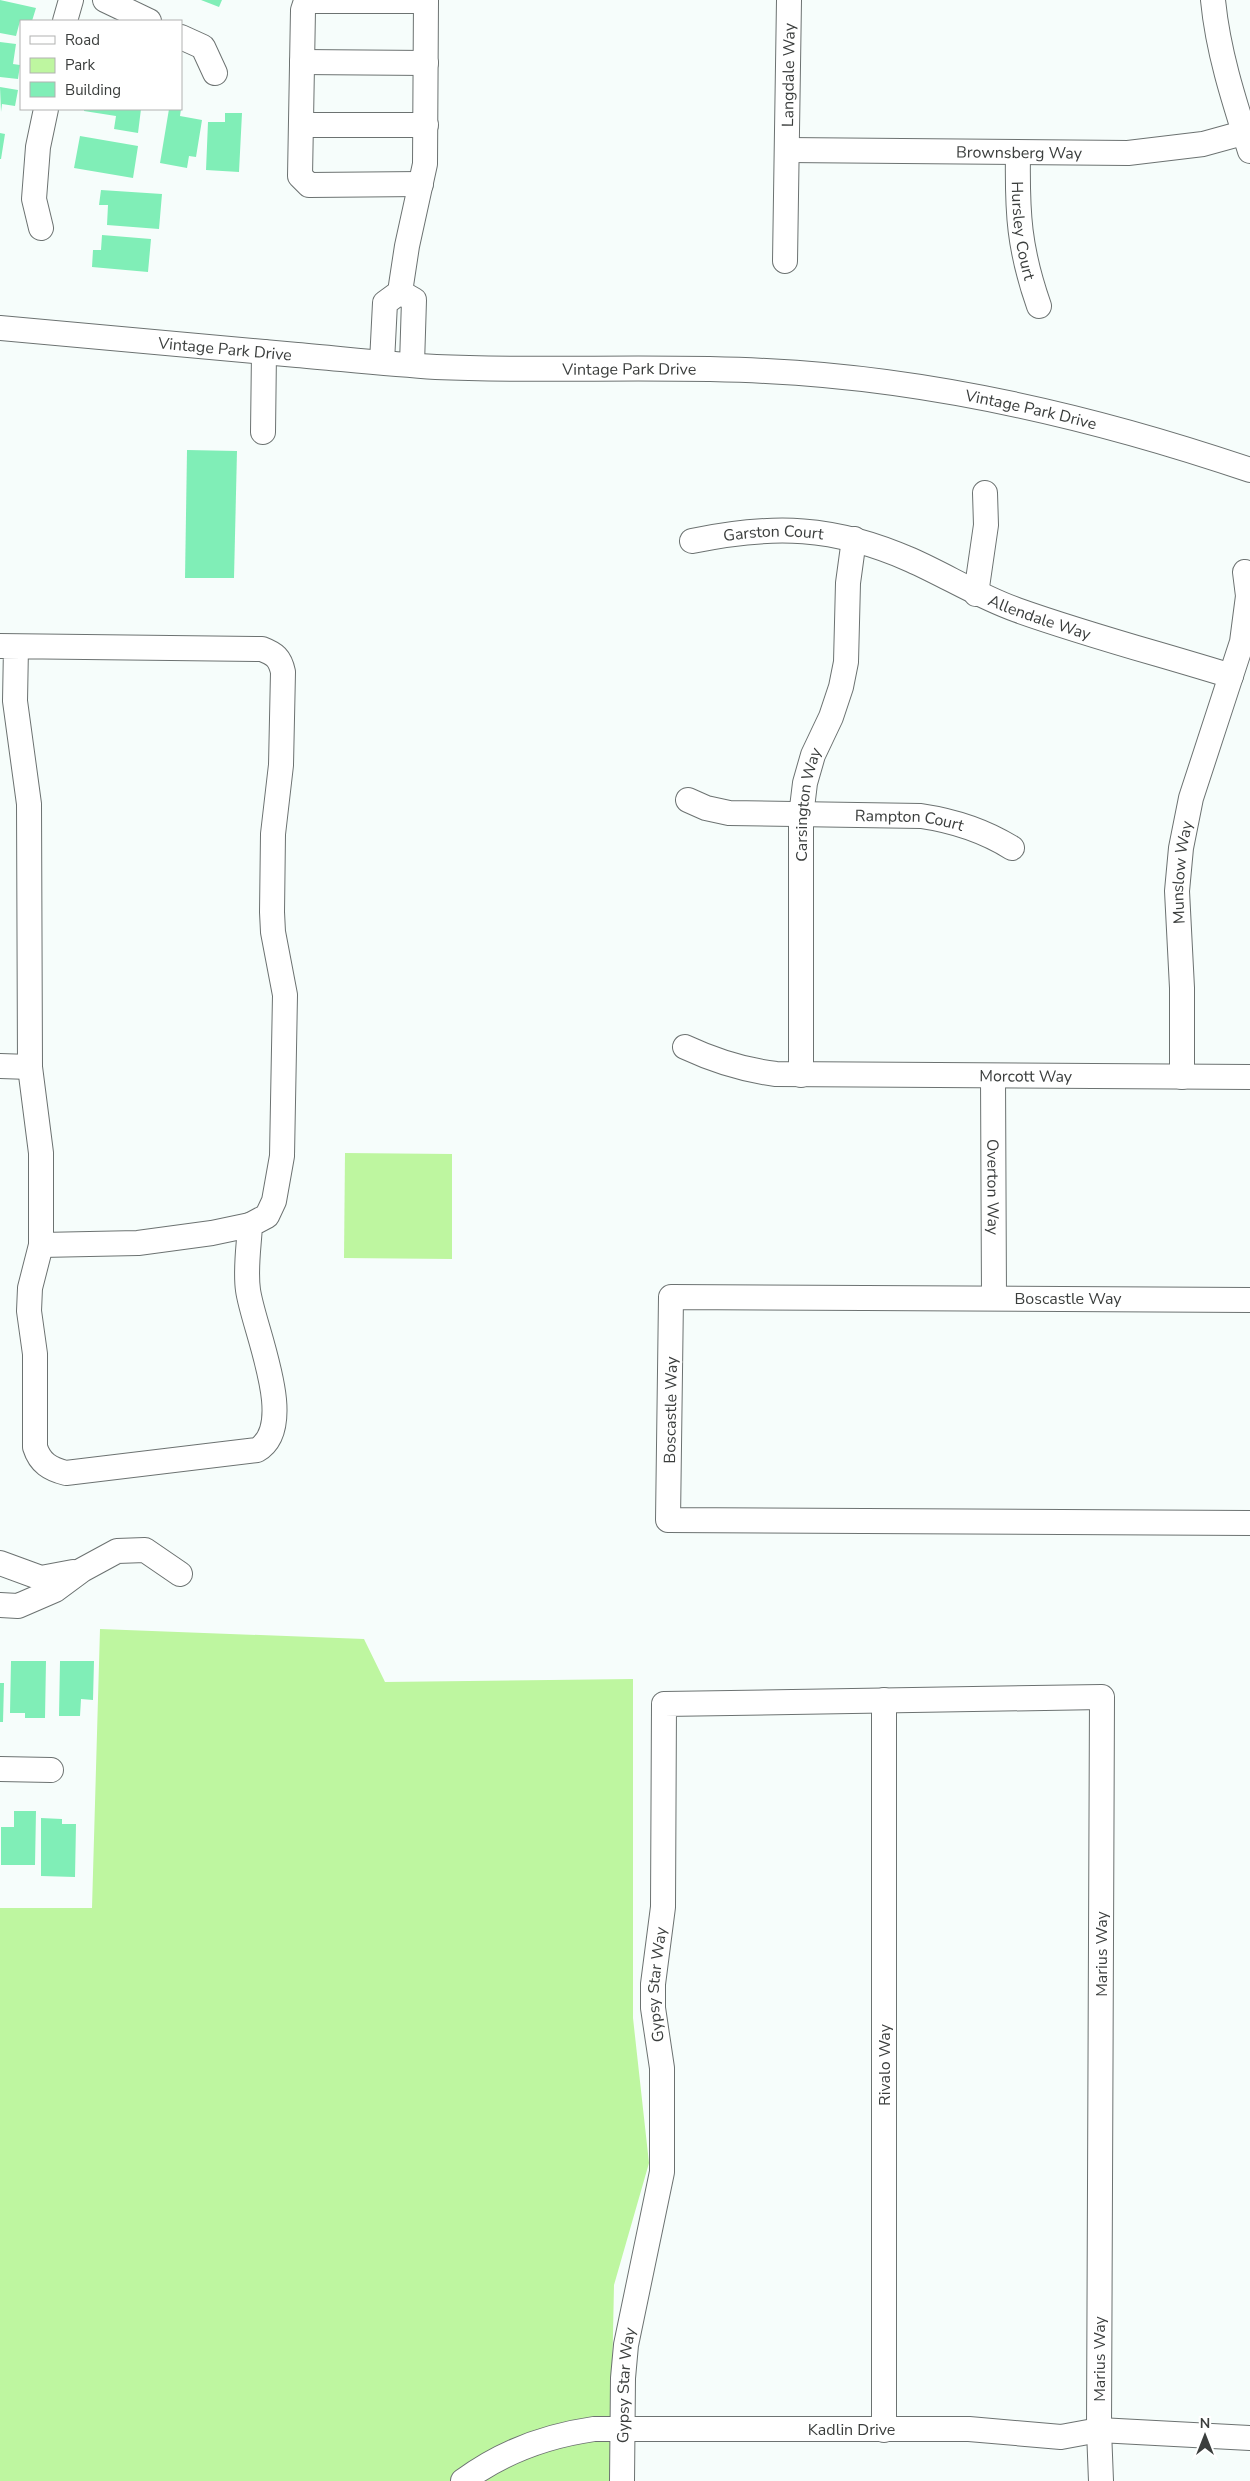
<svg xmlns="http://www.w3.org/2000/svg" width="1250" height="2481" viewBox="0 0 1250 2481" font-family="'Nunito Sans',sans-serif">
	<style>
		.green { fill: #bef6a0 }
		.building { fill: #80eeb7 }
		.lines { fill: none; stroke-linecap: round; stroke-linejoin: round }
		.minor-casing { stroke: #6c7271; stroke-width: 26 }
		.minor { stroke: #fff; stroke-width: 24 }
		.labels { text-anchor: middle; stroke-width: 5; stroke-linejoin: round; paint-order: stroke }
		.street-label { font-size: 16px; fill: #3b3e3d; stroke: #fff }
	</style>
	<rect width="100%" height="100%" fill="#f6fdfb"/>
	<!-- green -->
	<g class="green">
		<path d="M345,1153L452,1154V1259L344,1258Z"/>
		<path d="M100,1629L364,1639L385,1682L633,1679V2018L649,2163L614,2285L610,2481H0V1908H92Z"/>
	</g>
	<!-- building -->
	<g class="building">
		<path d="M0,0L36,8L32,21H20L16,36L0,33Z"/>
		<path d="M201,0H222L219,7Z"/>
		<path d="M0,42L16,44L13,64L20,65L18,79L0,77Z"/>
		<path d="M0,87L18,90L15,106L2,104L1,112Z"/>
		<path d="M84,109H141L138,133L114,129L116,116L84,111Z"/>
		<path d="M169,109H181L180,116L202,120L196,157L189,156L187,168L160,163Z"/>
		<path d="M225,113H242L239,172L206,170L208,122H225Z"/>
		<path d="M0,133L5,134L1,159H0Z"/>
		<path d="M80,136L138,146L133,178L74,168Z"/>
		<path d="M101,190L162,194L159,229L107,225L108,205H99Z"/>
		<path d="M102,235L151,239L148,272L92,267L93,250H101Z"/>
		<path d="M187,450L237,451L234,578H185Z"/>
		<path d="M11,1661H46L45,1718H25V1713H10Z"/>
		<path d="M60,1661H94L93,1700L81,1699L80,1716H59Z"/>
		<path d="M0,1683H4L3,1722H0Z"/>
		<path d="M14,1811H36L35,1865H1V1827H14Z"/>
		<path d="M41,1818L62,1819V1824H76L75,1877L41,1876Z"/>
	</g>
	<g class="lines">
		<defs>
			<g id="minor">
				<path d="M105,0L149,21"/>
				<path d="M1213,0C1218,52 1234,101 1250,151"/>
				<path d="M65,21L71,0"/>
				<path d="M181,37L203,47L215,73"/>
				<path d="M302,62L426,63"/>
				<path d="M302,125H426"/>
				<path id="s1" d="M787,150L1128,153L1203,144L1250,131"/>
				<path id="s2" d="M1018,153C1017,213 1019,249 1039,306"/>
				<path d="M421,184L309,185L300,176L303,10L305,4L310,1H426"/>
				<path d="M41,228L34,199L38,147L46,109"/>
				<path id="s3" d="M785,261L789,0"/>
				<path d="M400,292L414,300L412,364"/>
				<path id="s4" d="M0,328C99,337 198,346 297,355C343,359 390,364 436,367C546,372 656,365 766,371C931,379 1094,417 1250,470"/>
				<path d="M382,362L385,303L400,292L407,246L425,164L426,0"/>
				<path d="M263,432L264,352"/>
				<path id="s5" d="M692,541C774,524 834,526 911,560C947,576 980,597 1017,610C1087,635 1160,654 1231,676"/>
				<path d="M976,594L986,525L985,493"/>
				<path d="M0,646L262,649C275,654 280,658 283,672L281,765L273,834L272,912L273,932L285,995L282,1156L274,1201L267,1216L250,1225C249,1246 245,1269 248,1290C253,1328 299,1426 257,1450L66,1473C50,1469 40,1463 35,1447V1354L29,1311L30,1288L41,1245V1153L30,1067L29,804L15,701L16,647"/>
				<path id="s6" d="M688,800L706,808L729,813L921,816C955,821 983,830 1012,848"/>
				<path id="s7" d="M685,1047C715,1061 743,1070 776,1074L1250,1077"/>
				<path d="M0,1066L30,1067"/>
				<path id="s8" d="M801,1075V816L805,783L813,755L831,717L841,687L846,662L848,583L854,539"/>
				<path id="s9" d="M993,1076L994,1298"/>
				<path id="s10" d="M1182,1077V988L1177,891L1181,848L1191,798L1242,642L1248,596L1245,572"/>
				<path d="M41,1245L138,1243L212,1233L250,1225"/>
				<path d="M1250,1300L671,1297L668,1520L1250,1523"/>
				<path d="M0,1563L41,1578L73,1572"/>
				<path d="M0,1605L18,1606L55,1590L82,1570L117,1551L145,1550L180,1574"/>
				<path d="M884,1700V2430"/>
				<path d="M0,1769L51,1770"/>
				<path id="s11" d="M463,2481C502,2452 545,2436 594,2429H969L1061,2437L1099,2430L1250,2438"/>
				<path id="s12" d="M622,2481L623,2378L626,2345L662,2172V2068L653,2008V1984L663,1907L664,1704L1102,1697L1099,2430L1101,2481"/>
			</g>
		</defs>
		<!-- minor casing -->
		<use href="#minor" class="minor-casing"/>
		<!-- minor -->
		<use href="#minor" class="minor"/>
	</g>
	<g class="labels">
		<!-- street labels -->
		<g class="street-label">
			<text dy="6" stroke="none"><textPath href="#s3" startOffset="186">Langdale Way</textPath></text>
			<text dy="6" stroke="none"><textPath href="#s1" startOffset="232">Brownsberg Way</textPath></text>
			<text dy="6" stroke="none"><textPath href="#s2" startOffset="78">Hursley Court</textPath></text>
			<text dy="6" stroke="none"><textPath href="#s4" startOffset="226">Vintage Park Drive</textPath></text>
			<text dy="6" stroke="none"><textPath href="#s4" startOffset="631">Vintage Park Drive</textPath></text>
			<text dy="6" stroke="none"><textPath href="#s4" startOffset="1036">Vintage Park Drive</textPath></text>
			<text dy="6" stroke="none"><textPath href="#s5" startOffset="82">Garston Court</textPath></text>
			<text dy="6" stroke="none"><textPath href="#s5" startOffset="365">Allendale Way</textPath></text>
			<text dy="6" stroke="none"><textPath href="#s8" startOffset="271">Carsington Way</textPath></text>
			<text dy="6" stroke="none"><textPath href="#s6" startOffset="224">Rampton Court</textPath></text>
			<text dy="6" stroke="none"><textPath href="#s10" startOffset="205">Munslow Way</textPath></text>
			<text dy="6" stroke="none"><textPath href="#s7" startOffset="345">Morcott Way</textPath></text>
			<text dy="6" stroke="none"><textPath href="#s9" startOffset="111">Overton Way</textPath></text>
			<text x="1068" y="1304">Boscastle Way</text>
			<text transform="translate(670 1410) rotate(-89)" y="6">Boscastle Way</text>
			<text transform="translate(1101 1954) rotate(-90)" y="6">Marius Way</text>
			<text dy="6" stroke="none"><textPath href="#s12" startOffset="501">Gypsy Star Way</textPath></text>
			<text transform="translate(884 2065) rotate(-90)" y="6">Rivalo Way</text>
			<text transform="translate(1099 2359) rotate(-90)" y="6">Marius Way</text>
			<text dy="6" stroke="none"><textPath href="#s12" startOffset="96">Gypsy Star Way</textPath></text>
			<text dy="6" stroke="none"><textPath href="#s11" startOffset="400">Kadlin Drive</textPath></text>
		</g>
	</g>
	<!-- legend -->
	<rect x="20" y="20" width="162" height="90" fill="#ffffff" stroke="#b1b2b1"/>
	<rect x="30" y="36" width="25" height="8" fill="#ffffff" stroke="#b1b2b1"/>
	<text x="65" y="45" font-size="15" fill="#3b3e3d">Road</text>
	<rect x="30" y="58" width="25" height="15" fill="#bef6a0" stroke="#b1b2b1"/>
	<text x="65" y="70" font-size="15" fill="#3b3e3d">Park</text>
	<rect x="30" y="82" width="25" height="15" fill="#80eeb7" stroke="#b1b2b1"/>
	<text x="65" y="95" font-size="15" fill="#3b3e3d">Building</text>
	<!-- north arrow -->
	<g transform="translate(1205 2436)" stroke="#ffffff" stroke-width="4" paint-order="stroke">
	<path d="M0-4L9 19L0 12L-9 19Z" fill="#3b3e3d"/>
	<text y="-8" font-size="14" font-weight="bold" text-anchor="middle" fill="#3b3e3d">N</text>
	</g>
</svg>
